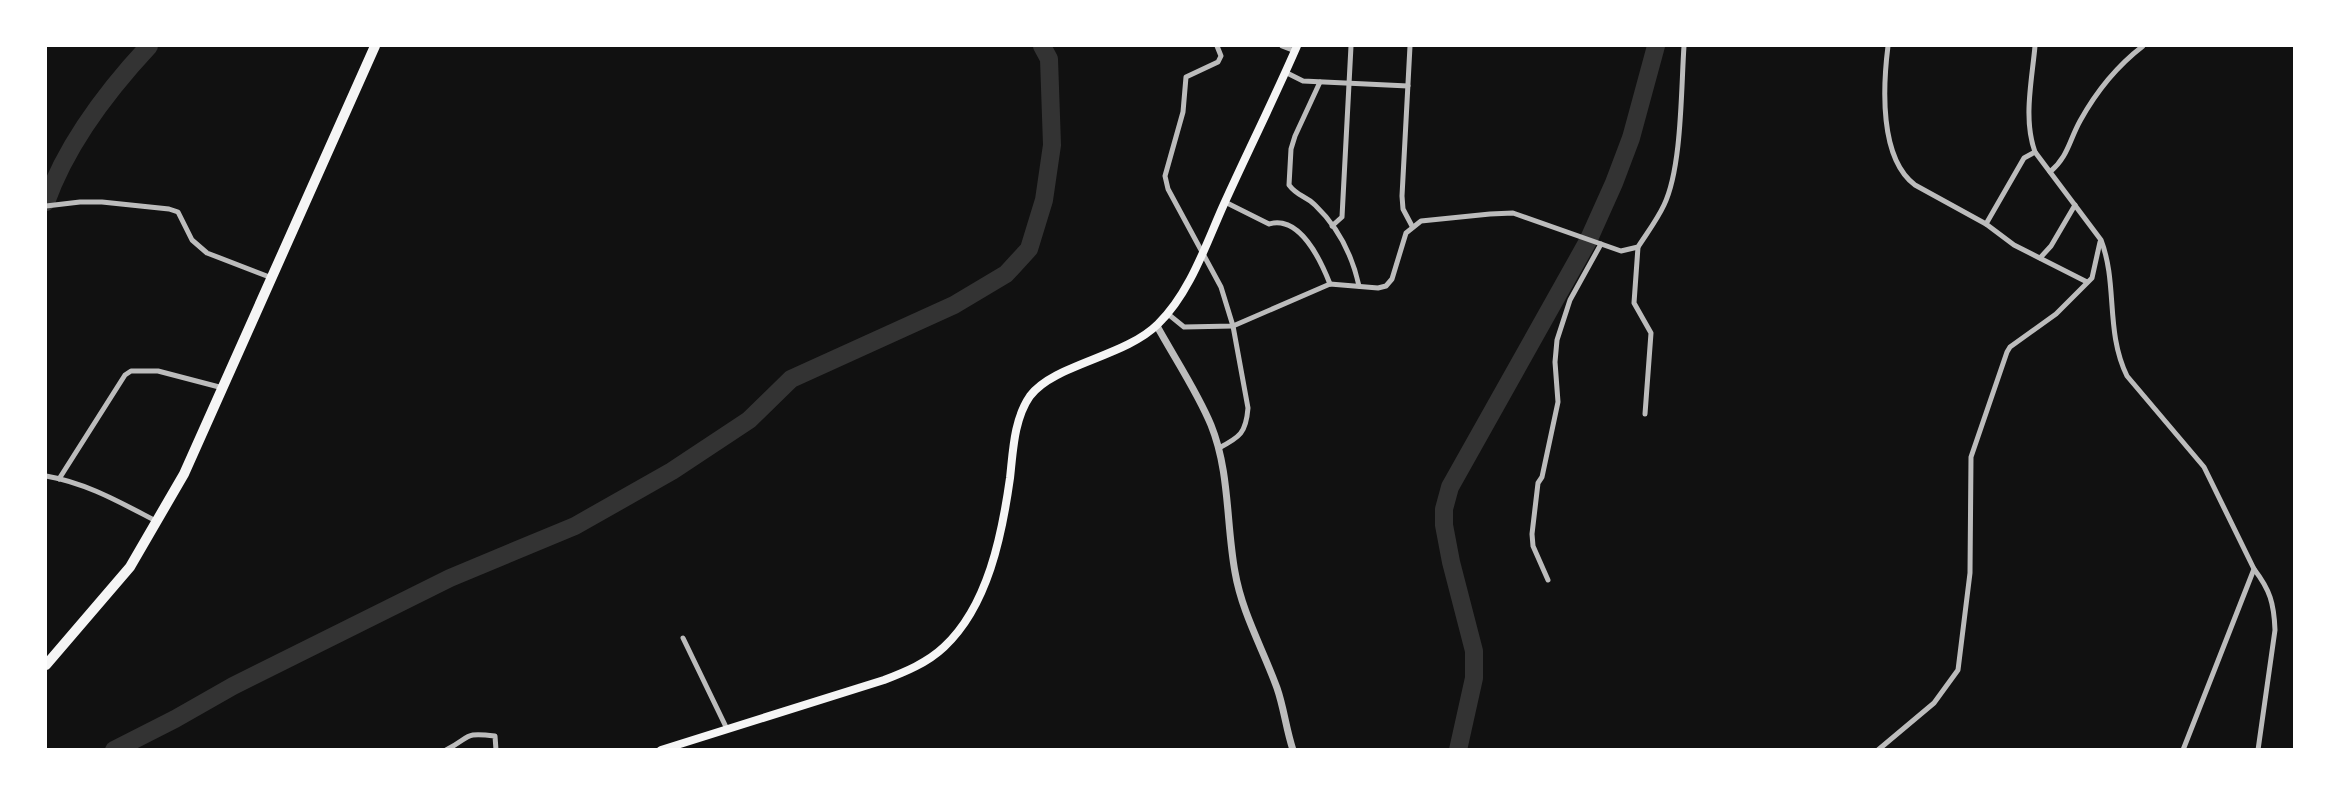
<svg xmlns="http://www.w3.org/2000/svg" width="2340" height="795" viewBox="0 0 2340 795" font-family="'Alegreya Sans',sans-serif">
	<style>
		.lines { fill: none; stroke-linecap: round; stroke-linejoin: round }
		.river { stroke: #333; stroke-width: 18 }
		.minor { stroke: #bcbcbc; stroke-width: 5 }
		.tertiary { stroke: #bcbcbc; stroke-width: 7 }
		.secondary { stroke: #f5f5f5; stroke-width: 8 }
		.trunk { stroke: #f5f5f5; stroke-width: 10 }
	</style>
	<rect width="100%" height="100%" fill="#111"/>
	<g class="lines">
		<!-- river -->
		<g class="river">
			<path d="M46,202C67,143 107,91 149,46"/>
			<path d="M114,750L175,719L233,686L450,578L575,526L672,471L749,420L791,379L954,305L1006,274L1029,249L1044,200L1052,145L1049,59L1042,46"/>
			<path d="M1458,750L1474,678V651L1451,562L1444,525V509L1450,487L1588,241L1614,183L1631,138L1656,46"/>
		</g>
		<!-- minor -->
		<g class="minor">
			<path d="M1217,46L1221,56L1218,62L1186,77L1183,112L1165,176L1168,189L1221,287L1233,326L1248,408C1246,433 1240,437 1219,448"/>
			<path d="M1282,46L1295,51"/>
			<path d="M1410,46L1402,196L1403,209L1412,226"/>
			<path d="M1888,46C1883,86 1879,158 1915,185L1986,224L2024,158L2035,152"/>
			<path d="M2035,46C2032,80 2023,119 2035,152L2101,240C2118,284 2105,331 2127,376L2204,467L2254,569L2183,750"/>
			<path d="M1285,72L1303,81L1408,86"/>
			<path d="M1320,82L1295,136L1291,149L1289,185C1298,197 1305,195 1315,205C1338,227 1352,254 1359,286"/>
			<path d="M2050,172C2068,157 2069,141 2080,121C2096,92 2117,66 2143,46"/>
			<path d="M1225,202L1269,224C1300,215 1321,261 1330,284"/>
			<path d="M46,206L80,202H102L169,209L178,212L192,240L207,253L272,278"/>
			<path d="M1986,224L2014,245L2087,282"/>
			<path d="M1332,226L1342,217L1351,46"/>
			<path d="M1638,247L1634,303L1651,333L1645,414"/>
			<path d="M2040,258L2051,246L2075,205"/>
			<path d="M1168,314L1184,327L1233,326L1330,284L1378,288L1386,286L1392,279L1406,233L1421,221L1490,214L1513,213L1621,251L1638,247C1647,233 1657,220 1664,205C1682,168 1681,89 1684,46"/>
			<path d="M46,476C87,483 121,503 158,522"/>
			<path d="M59,479L125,375L131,371H158L223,388"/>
			<path d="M2254,569C2270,590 2274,603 2275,630L2258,750"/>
			<path d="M1548,580L1533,546L1532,534L1538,483L1542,477L1558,402L1555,362L1557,340L1570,300L1601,244"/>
			<path d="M683,638L727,729"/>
			<path d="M446,750C472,737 462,732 495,736L496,750"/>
			<path d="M1878,750L1934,703L1958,670L1970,573L1971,457L2007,352L2010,347L2056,314L2092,278L2100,242"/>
		</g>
		<!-- tertiary -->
		<path class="tertiary" d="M1157,326C1174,357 1198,393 1211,425C1230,472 1226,523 1235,572C1242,613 1263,649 1277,688C1284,708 1286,729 1293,750"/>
		<!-- secondary -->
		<path class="secondary" d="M661,750L884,680C905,672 927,663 944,647C988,606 1002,535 1010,478C1013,451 1014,419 1030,396C1054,364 1125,357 1158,324C1190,293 1206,244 1224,204C1248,151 1274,99 1297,46"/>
		<!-- trunk -->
		<path class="trunk" d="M46,665L130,567L184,474L375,46"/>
	</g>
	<!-- border -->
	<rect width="2340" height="795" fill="none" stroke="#ffffff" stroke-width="94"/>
</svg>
